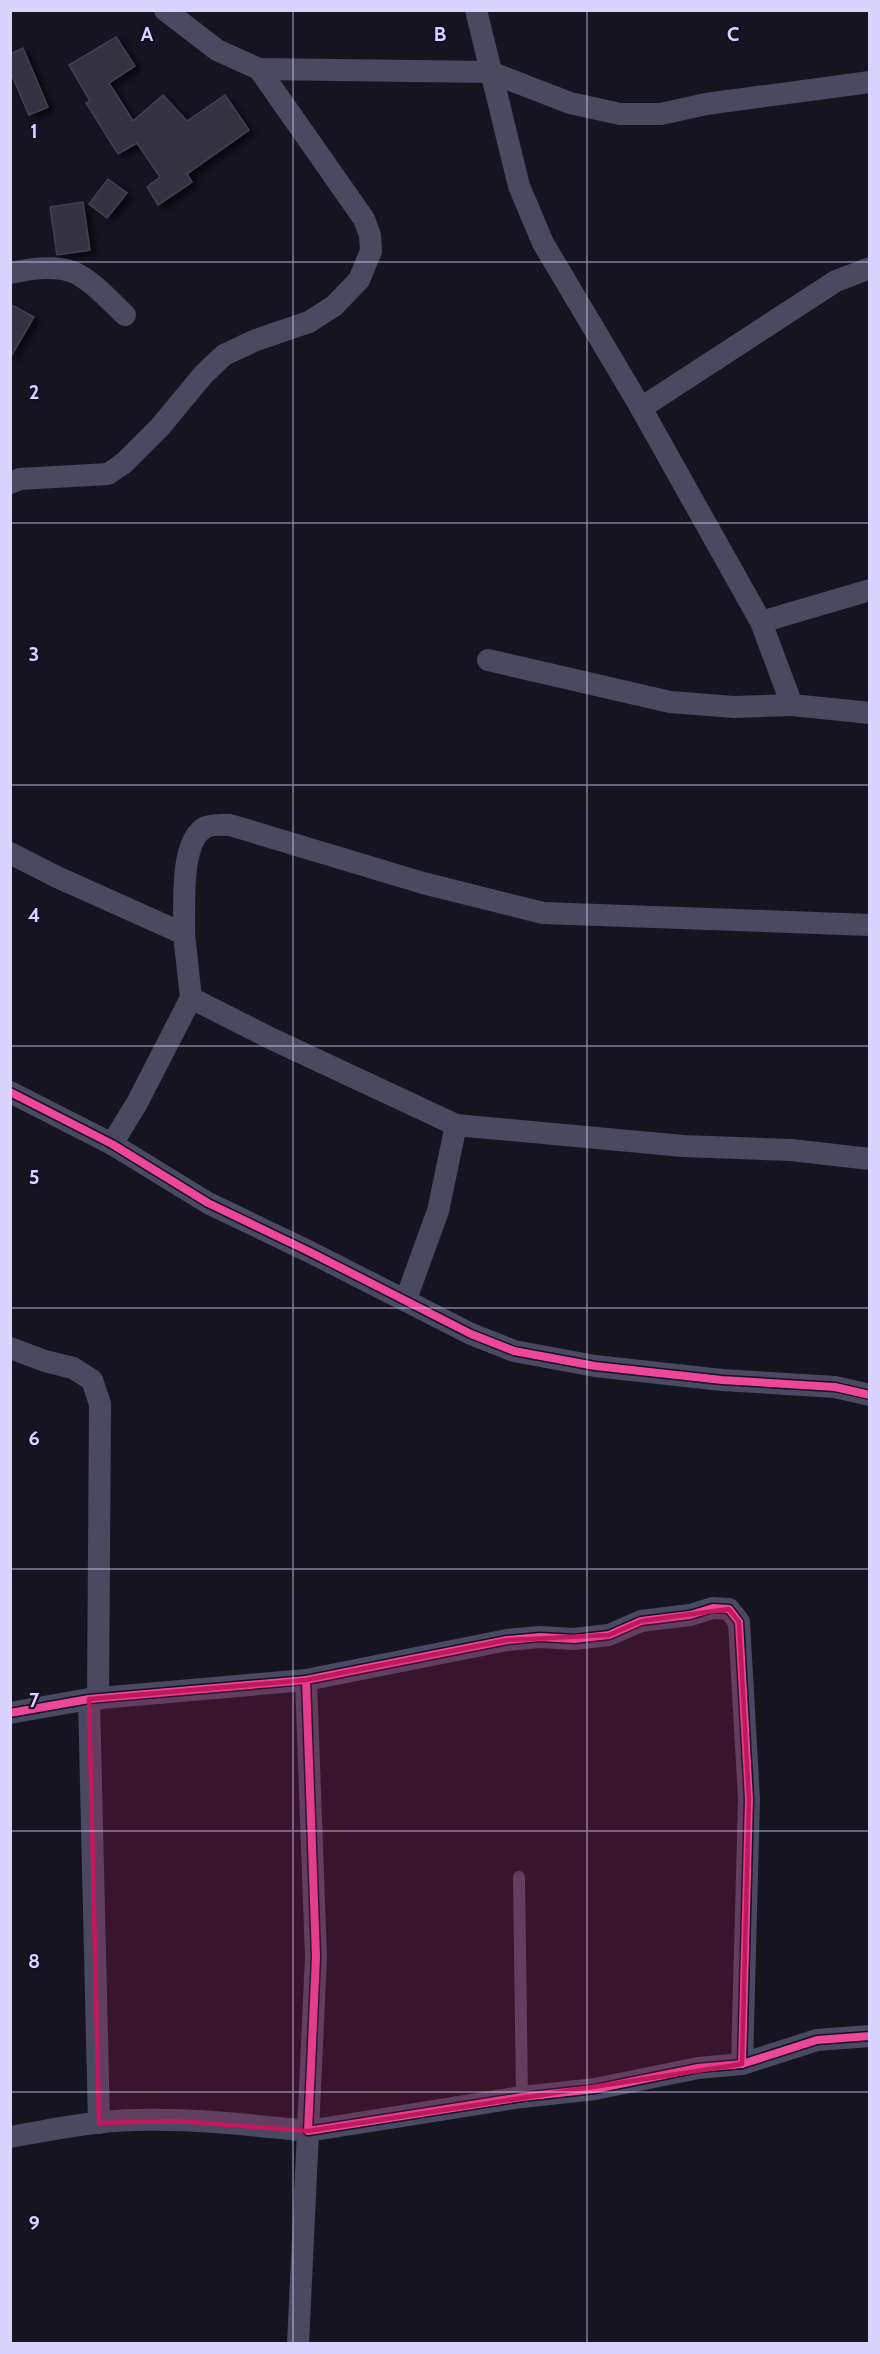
<svg xmlns="http://www.w3.org/2000/svg" width="880" height="2354" viewBox="0 0 880 2354" font-family="Cabin,sans-serif">
	<style>
		.building { fill: #343243; stroke: #433f54; stroke-width: 1.5; filter: url(#shadow) }
		.lines { fill: none; stroke-linecap: round; stroke-linejoin: round }
		.service { stroke: #4a4962; stroke-width: 12 }
		.minor { stroke: #4a4962; stroke-width: 22 }
		.cycleway-casing { stroke: #130f26; stroke-width: 11 }
		.cycleway { stroke: #ed469a; stroke-width: 8 }
		.marked { fill: #c2185b; fill-opacity: 0.2; stroke: #c2185b; stroke-width: 4.5; stroke-linejoin: round }
		.grid { fill: none; stroke: #d9d4ff; stroke-width: 1.5; stroke-opacity: 0.55 }
		.grid-label { font-size: 20px; text-anchor: middle; font-weight: bold; fill: #d9d4ff; stroke: #130f26; stroke-width: 4.5; stroke-linejoin: round; paint-order: stroke }
	</style>
	<defs>
		<filter id="shadow"><feDropShadow dx="6" dy="4" stdDeviation="3" flood-color="#0009"/></filter>
	</defs>
	<rect width="100%" height="100%" fill="#161421"/>
	<!-- building -->
	<g class="building">
		<path d="M116,37L135,66L109,83L133,121L163,95L187,121L225,95L249,130L187,174L192,182L158,205L147,187L160,177L137,143L118,154L86,103L90,101L69,65Z"/>
		<path d="M23,48L48,107L29,115L10,71V54Z"/>
		<path d="M108,179L127,193L107,218L89,204Z"/>
		<path d="M83,202L90,250L57,255L50,207Z"/>
		<path d="M10,304L34,317L10,358Z"/>
	</g>
	<g class="lines">
		<!-- service -->
		<path class="service" d="M519,1877L522,2097"/>
		<!-- minor -->
		<g class="minor">
			<path d="M165,10L217,50L259,69L490,72L570,103L620,114H661L706,104L870,82"/>
			<path d="M476,10L519,186L543,243L641,408L761,622L792,705L870,713"/>
			<path d="M10,273C28,269 55,265 73,272C93,281 109,300 125,315"/>
			<path d="M641,408L836,281L870,268"/>
			<path d="M10,483L20,479L108,474L124,463L160,427L203,375L224,355L256,340L309,322L334,306L359,280L371,251L370,235L364,219L259,69"/>
			<path d="M761,622L870,590"/>
			<path d="M488,660L670,702L734,707L792,705"/>
			<path d="M10,853L57,877L184,934L191,998"/>
			<path d="M184,934C185,907 179,840 206,827C213,824 223,825 230,825L423,883L543,913L870,925"/>
			<path d="M10,1092L112,1144L208,1203L310,1252L471,1334L514,1351L595,1366L722,1380L835,1387L870,1395"/>
			<path d="M112,1144L137,1103L191,998L272,1039L456,1125L683,1146L791,1150L870,1159"/>
			<path d="M406,1299L438,1211L456,1125"/>
			<path d="M10,1348L45,1361L73,1368L92,1380L100,1404L98,1699"/>
			<path d="M306,1680L316,1957L308,2131L522,2097L595,2089L698,2068L742,2064L817,2040L870,2036"/>
			<path d="M89,1699L99,2123"/>
			<path d="M10,1713L89,1699L306,1680L507,1640L540,1637L574,1639L609,1635L641,1621L690,1615L713,1608L729,1609L739,1622L749,1799L742,2064"/>
			<path d="M10,2137C51,2130 92,2121 134,2120C192,2118 251,2125 308,2131L298,2344"/>
		</g>
		<defs>
			<g id="cycleway">
				<path d="M10,1092L112,1144L208,1203L310,1252L471,1334L514,1351L595,1366L722,1380L835,1387L870,1395"/>
				<path d="M306,1680L316,1957L308,2131L522,2097L595,2089L698,2068L742,2064L817,2040L870,2036"/>
				<path d="M10,1713L89,1699L306,1680L507,1640L540,1637L574,1639L609,1635L641,1621L690,1615L713,1608L729,1609L739,1622L749,1799L742,2064"/>
			</g>
		</defs>
		<!-- cycleway casing -->
		<use href="#cycleway" class="cycleway-casing"/>
		<!-- cycleway -->
		<use href="#cycleway" class="cycleway"/>
	</g>
	<!-- marked area -->
	<path class="marked" d="M729,1609L739,1622L749,1799L742,2064L308,2131L176,2121L99,2123L89,1699L306,1680L507,1640L609,1635L641,1621Z"/>
	<!-- grid -->
	<path class="grid" d="M293,10V2344M587,10V2344M10,262H870M10,523H870M10,785H870M10,1046H870M10,1308H870M10,1569H870M10,1831H870M10,2092H870"/>
	<g class="grid-label">
		<text x="147" y="41">A</text>
		<text x="440" y="41">B</text>
		<text x="733" y="41">C</text>
		<text x="34" y="138">1</text>
		<text x="34" y="399">2</text>
		<text x="34" y="661">3</text>
		<text x="34" y="922">4</text>
		<text x="34" y="1184">5</text>
		<text x="34" y="1445">6</text>
		<text x="34" y="1707">7</text>
		<text x="34" y="1968">8</text>
		<text x="34" y="2230">9</text>
	</g>
	<!-- border -->
	<rect width="880" height="2354" fill="none" stroke="#d9d4ff" stroke-width="24"/>
</svg>
